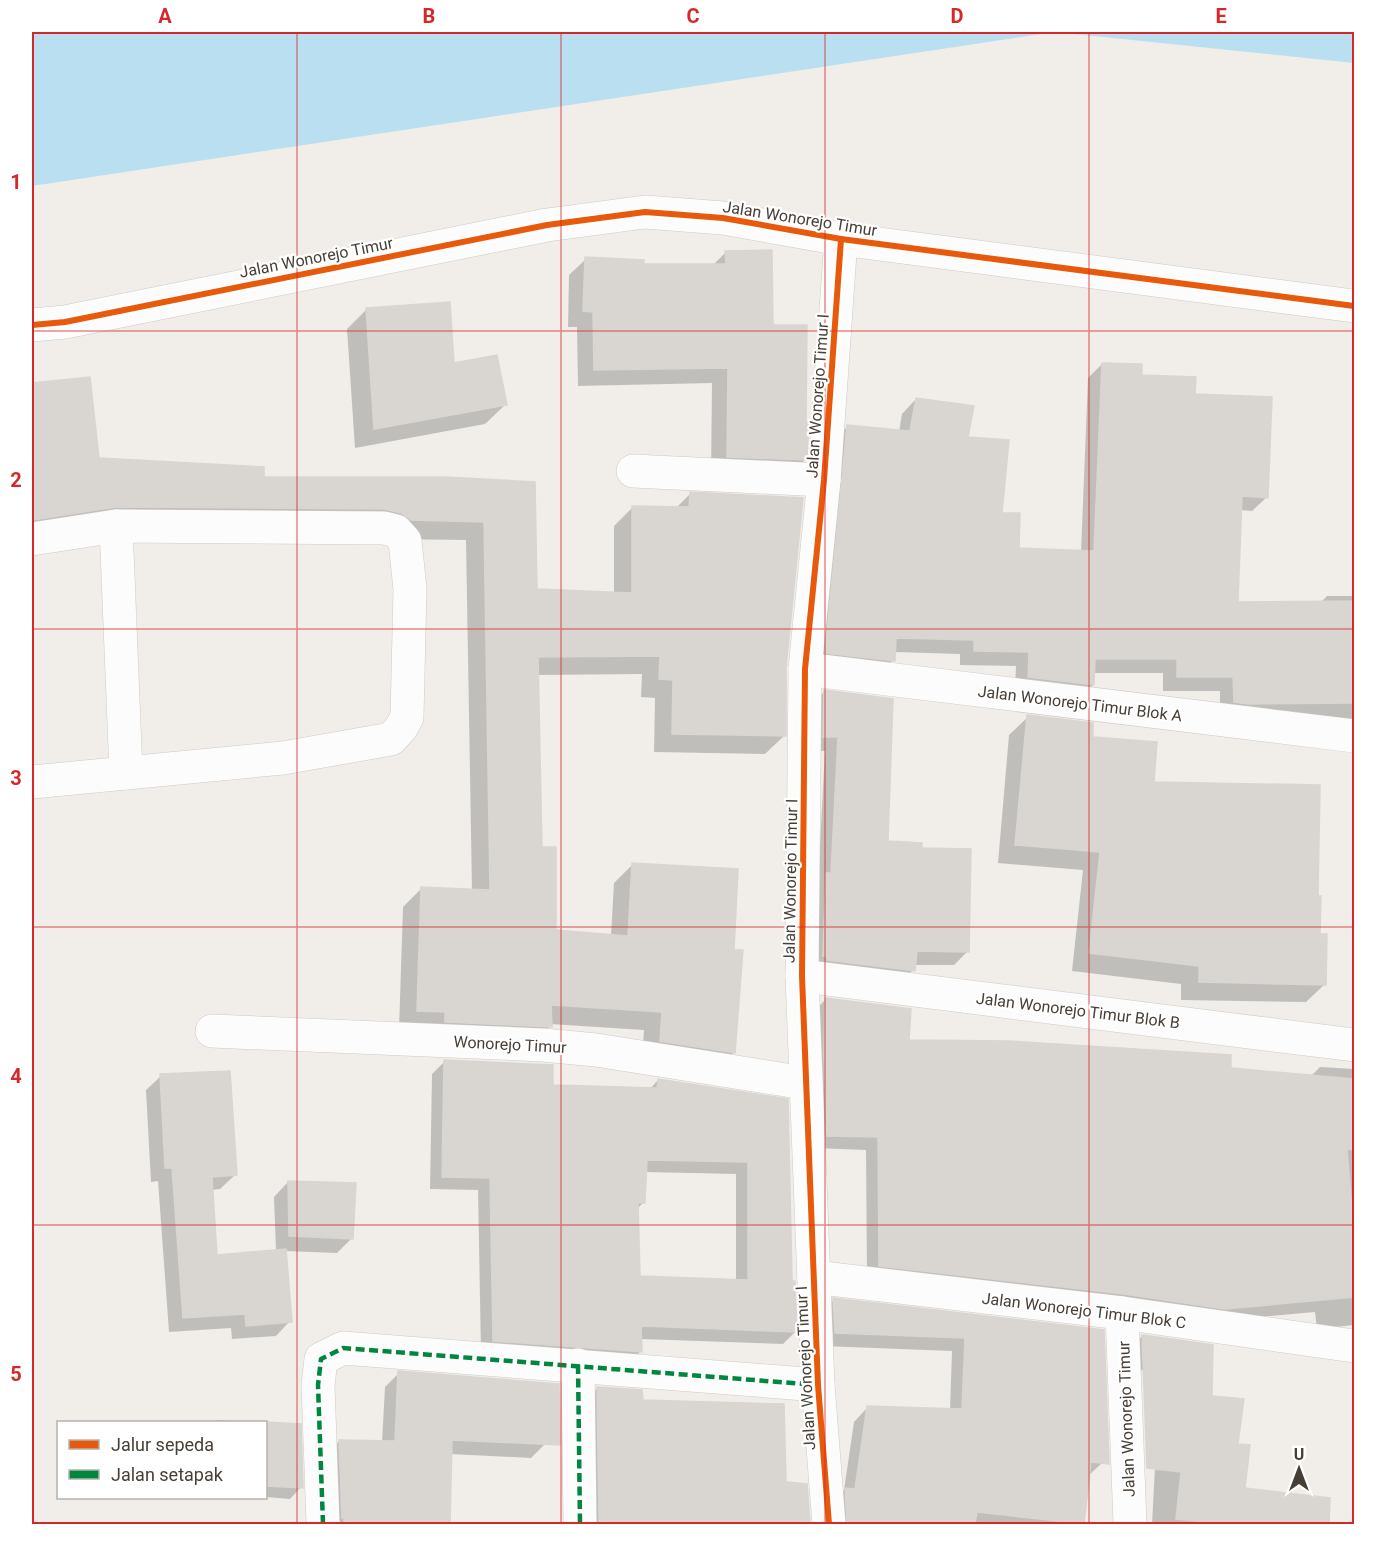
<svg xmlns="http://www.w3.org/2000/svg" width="1386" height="1556" viewBox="0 0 1386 1556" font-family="Roboto,sans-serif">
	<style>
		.water { fill: #b9dff0 }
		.shadow { fill: #0003; fill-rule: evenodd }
		.building { fill: #d9d5d1; stroke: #d9d5d0; stroke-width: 1.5; fill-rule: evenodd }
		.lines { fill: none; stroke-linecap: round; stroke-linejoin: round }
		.minor-casing { stroke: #cecac6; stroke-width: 34 }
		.minor { stroke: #fdfcfc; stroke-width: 33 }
		.quiet { stroke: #00873e; stroke-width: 4.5; stroke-dasharray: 9 4.5; stroke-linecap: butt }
		.cycleway-casing { stroke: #fff; stroke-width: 10 }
		.cycleway { stroke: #e8590c; stroke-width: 6 }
		.grid { fill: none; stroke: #d62828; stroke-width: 1.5; stroke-opacity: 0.55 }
		.labels { text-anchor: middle; stroke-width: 4.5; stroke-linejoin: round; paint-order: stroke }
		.street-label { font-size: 16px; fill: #473e35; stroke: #fff }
		.neatline { fill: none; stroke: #d62828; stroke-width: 2 }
		.grid-label { font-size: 20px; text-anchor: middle; font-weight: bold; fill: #d62828 }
	</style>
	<rect width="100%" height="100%" fill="#f1eeea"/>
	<!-- water -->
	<path class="water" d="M32,32H1354V63L1055,32L32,186Z"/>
	<!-- shadow -->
	<g class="shadow">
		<path d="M726,252L772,326L805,460L789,476L711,472L712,383L578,386L577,327H568L569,275L586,259L642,265H713Z"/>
		<path d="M367,309L453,365L505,405L485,424L355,448L347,329Z"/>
		<path d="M1102,364L1194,395L1267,497L1252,511L1240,510L1236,604L1320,603L1327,596H1354V725L1220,716V691H1163V673H1093V685L1079,699L1015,691L1016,666L960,665V654L894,652L893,660L879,675L812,666L833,441L847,427L899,432L902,414L916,399L967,438L1017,549L1081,552L1088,378Z"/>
		<path d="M88,378L97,459L263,479L534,483L536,590L614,593V526L633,507L676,508L690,494L785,667L784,736L765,754L654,752L655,698L641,697L642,674L537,675L540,849L554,931L611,936L614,883L633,864L732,951L734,1052L715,1071L642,1059L644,1030L550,1024V1026L532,1045L399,1029L403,907L422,888L472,891L466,540L32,535V384Z"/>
		<path d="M824,692L886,843L920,850L968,951L954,965H914L913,970L899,984L813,974L825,751L810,750V706Z"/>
		<path d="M1028,717L1091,739L1316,897L1325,984L1306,1002L1181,1000V984L1072,971L1083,870L998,863L1009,735Z"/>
		<path d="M826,999L907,1042L1311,1076L1320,1067L1354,1069V1325L1317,1329L1315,1312L1211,1321L867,1278L866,1150L815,1148L813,1012Z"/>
		<path d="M445,1061L552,1087L649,1090L658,1080L787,1101L791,1283L796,1331L783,1344L640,1339V1352L627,1365L481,1353L478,1190L430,1189L432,1074ZM645,1172L736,1174V1281L639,1277L637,1209L644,1202Z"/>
		<path d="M161,1076L235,1175L220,1189L211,1190L216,1256L276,1251L274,1197L288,1182L352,1238L337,1253L285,1251L290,1321L276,1336L232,1339L231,1328L169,1332L158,1181L151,1182L146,1090Z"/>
		<path d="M834,1300L1102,1331V1463L1088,1476L1082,1524H834L832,1503L844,1490L854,1422L867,1408L950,1410L952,1351L822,1346L820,1313Z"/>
		<path d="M1142,1336L1211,1397L1237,1445L1243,1490L1272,1493L1269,1524H1152L1160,1372L1129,1369L1128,1350Z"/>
		<path d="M399,1373L545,1444L531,1458L450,1454L449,1524H456H328L325,1455L339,1441L382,1442L385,1387Z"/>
		<path d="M598,1388L641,1402L785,1483L806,1485L809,1524H591L584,1402Z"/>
		<path d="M217,1420L257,1422H214Z"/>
		<path d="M266,1423L299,1426L301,1487L290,1499L266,1497Z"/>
	</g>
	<!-- building -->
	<g class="building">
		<path d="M772,250L773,325H807L806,421L809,422L807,460L727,457L728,368L594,370L593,312L583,311L585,257L644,260V264H726L725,251Z"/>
		<path d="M450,302L454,363L497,355L507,405L374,429L366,308Z"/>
		<path d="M1102,363L1142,364V375L1196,377L1195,394L1272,397L1268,498L1242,496L1238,602L1354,601V703L1248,704L1234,702L1233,677H1177V659H1095L1094,685L1028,677L1029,652L974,651V640L896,638L895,661L825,653L847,425L910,431L916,398L974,406L968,437L1009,440L1002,513H1020L1019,548L1094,551Z"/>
		<path d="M90,377L99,458L264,467V477H446L535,482L537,589L632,593V506L689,507L690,492L803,498L786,667V736L672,734L673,680L659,679L660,656L538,657L542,847H556V930L628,936L632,863L738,869L734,950H743L735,1053L660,1041L662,1012L551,1005L552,1027L445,1022V1012L417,1011L421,887L490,890L484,522L411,520L401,513L384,509L116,507L32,520V383Z"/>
		<path d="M824,690L893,699L888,841L922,843V848L971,849L969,952L917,951L915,971L827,960V956H823L826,873H831L838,737H823Z"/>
		<path d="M1027,715L1093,723V737L1157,742L1154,782L1320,785L1318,896H1321L1320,934H1327L1326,985L1199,982V966L1089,953L1100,852L1015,845Z"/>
		<path d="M825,998L911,1009L909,1040L1009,1041L1231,1055V1068L1354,1079V1150L1347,1149L1354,1236H1351L1354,1297L1225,1309L1124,1294L879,1266L878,1137L827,1136L824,1053Z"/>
		<path d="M444,1060L553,1065V1085L657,1088L658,1079L788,1099L792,1281H795L797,1332L641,1326L642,1352L493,1341L490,1178L442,1177ZM647,1160L748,1162V1280L640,1276L638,1203H645Z"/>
		<path d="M230,1071L237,1175L212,1177L217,1255L286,1249L292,1322L246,1326L245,1314L183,1318L172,1168H165L160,1074Z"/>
		<path d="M288,1181L356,1183L353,1239L289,1236Z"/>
		<path d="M833,1298L1104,1330L1109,1464L1091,1462L1084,1524L977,1512L975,1524H847L845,1488L855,1489L867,1406L962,1409L965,1338L835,1333Z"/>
		<path d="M1142,1335L1213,1345L1212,1396L1244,1399L1238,1444L1250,1445L1245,1488L1330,1498L1329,1524H1228L1176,1519L1181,1472L1147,1468Z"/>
		<path d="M398,1371L559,1384L560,1445L452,1440L450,1524H344V1518H342L339,1440L395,1441Z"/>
		<path d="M597,1387L642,1390L643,1400L784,1404L786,1482L807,1484L810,1524H599Z"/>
		<path d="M266,1422L301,1424L303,1488L266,1486Z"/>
	</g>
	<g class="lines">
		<defs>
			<g id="minor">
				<path d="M32,325L65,322L547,225L645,212L723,218L841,239L1354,306"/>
				<path d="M633,471L824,480"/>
				<path d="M116,526L126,773"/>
				<path d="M32,539L116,526L384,528L396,531L405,541L410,589L407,717L401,728L391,739L283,758L32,782"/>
				<path d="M805,669L1354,736"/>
				<path d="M802,976L1354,1045"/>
				<path d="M212,1031L543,1045L596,1050L805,1083"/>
				<path d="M814,1277L1122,1313L1354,1346"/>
				<path d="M1122,1313L1130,1524"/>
				<path d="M578,1365L580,1524"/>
				<path d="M323,1524L318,1385L321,1359L343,1348L818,1385"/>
				<path d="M829,1524L818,1385L802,976L805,669L824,480L841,239"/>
			</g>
		</defs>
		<!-- minor casing -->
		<use href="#minor" class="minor-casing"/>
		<!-- minor -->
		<use href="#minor" class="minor"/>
		<!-- quiet -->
		<g class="quiet">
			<path d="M578,1365L580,1524"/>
			<path d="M323,1524L318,1385L321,1359L343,1348L818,1385"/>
		</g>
		<defs>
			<g id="cycleway">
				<path d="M32,325L65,322L547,225L645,212L723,218L841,239L1354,306"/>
				<path d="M829,1524L818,1385L802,976L805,669L824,480L841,239"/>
			</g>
		</defs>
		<!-- cycleway casing -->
		<use href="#cycleway" class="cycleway-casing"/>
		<!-- cycleway -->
		<use href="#cycleway" class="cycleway"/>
	</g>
	<!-- grid -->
	<path class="grid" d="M297,32V1524M561,32V1524M825,32V1524M1089,32V1524M32,331H1354M32,629H1354M32,927H1354M32,1225H1354"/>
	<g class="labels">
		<!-- street labels -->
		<g class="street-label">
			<text transform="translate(800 218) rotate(9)" y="6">Jalan Wonorejo Timur</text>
			<text transform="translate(316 257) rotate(-11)" y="6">Jalan Wonorejo Timur</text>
			<text transform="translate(817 396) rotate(-86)" y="6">Jalan Wonorejo Timur I</text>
			<text transform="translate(1080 703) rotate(7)" y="6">Jalan Wonorejo Timur Blok A</text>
			<text transform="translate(790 881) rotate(-89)" y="6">Jalan Wonorejo Timur I</text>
			<text transform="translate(1078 1010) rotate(7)" y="6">Jalan Wonorejo Timur Blok B</text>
			<text transform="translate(510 1044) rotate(3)" y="6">Wonorejo Timur</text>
			<text transform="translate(1084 1310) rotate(7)" y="6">Jalan Wonorejo Timur Blok C</text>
			<text transform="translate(805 1368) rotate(-93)" y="6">Jalan Wonorejo Timur I</text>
			<text transform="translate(1126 1419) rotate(-92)" y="6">Jalan Wonorejo Timur</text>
		</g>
	</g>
	<!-- border -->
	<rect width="1386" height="1556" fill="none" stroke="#ffffff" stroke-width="66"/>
	<!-- legend -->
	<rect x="57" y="1421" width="210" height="78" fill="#ffffff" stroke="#b5b2ae" stroke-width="1.5"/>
	<rect x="69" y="1440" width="30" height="9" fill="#e8590c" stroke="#b5b2ae" stroke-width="1.5"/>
	<text x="111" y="1451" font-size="18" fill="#473e35">Jalur sepeda</text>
	<rect x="69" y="1470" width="30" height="9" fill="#00873e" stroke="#b5b2ae" stroke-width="1.5"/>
	<text x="111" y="1481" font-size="18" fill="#473e35">Jalan setapak</text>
	<!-- north arrow -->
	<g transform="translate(1299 1469)" stroke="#ffffff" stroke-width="4.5" paint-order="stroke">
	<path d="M0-4.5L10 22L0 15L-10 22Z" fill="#473e35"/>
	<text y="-9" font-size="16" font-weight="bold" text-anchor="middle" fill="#473e35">U</text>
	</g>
	<rect x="33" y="33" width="1320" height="1490" class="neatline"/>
	<g class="grid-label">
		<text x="165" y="23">A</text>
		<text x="429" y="23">B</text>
		<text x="693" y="23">C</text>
		<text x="957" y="23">D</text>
		<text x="1221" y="23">E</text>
		<text x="16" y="189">1</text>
		<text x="16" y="487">2</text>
		<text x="16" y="785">3</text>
		<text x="16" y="1083">4</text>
		<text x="16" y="1381">5</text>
	</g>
</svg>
